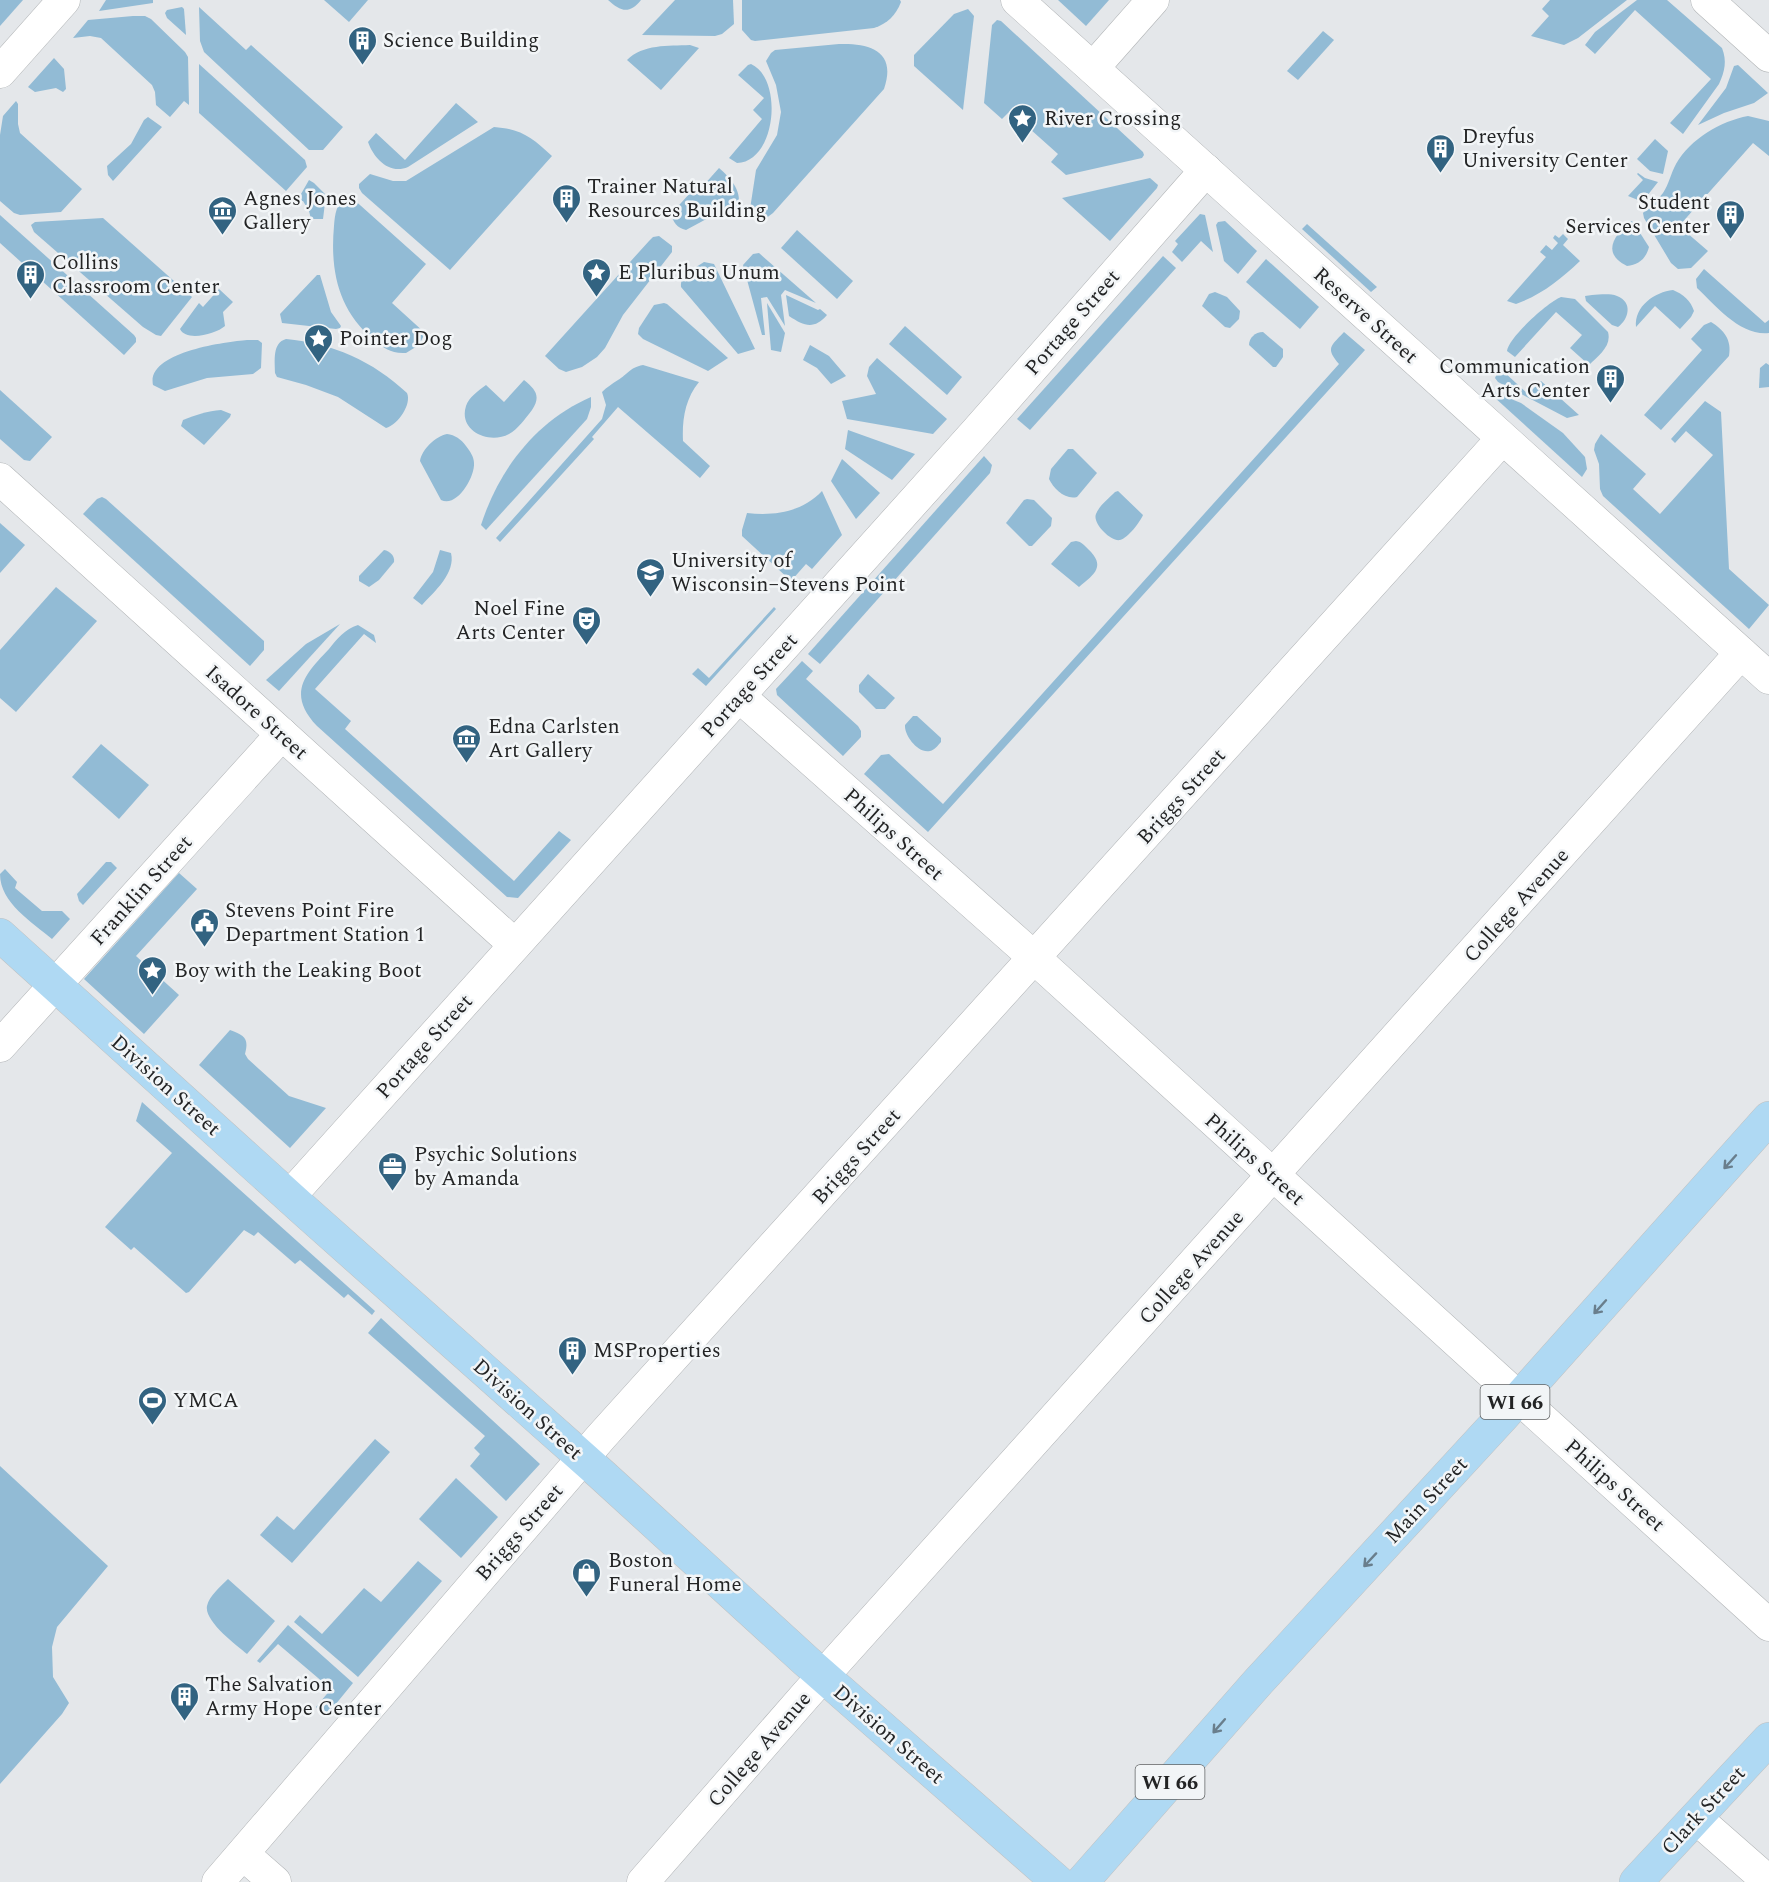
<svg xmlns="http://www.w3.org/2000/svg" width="1769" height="1882" viewBox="0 0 1769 1882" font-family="Spectral,serif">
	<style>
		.green { fill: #92bbd5 }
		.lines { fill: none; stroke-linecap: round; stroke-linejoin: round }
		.minor-casing { stroke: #b1b4b6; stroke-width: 33 }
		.major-casing { stroke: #c1c2c2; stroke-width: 34 }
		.minor { stroke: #fff; stroke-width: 32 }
		.major { stroke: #afd9f3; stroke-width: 33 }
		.oneway { stroke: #697e8c }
		.labels { text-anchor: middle; stroke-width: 5; stroke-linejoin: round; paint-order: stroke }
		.shield { fill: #f2f5f7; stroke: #616364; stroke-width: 1.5 }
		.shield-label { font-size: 20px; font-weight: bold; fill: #232425 }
		.poi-label { font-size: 21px; fill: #232425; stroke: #f2f5f7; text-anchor: start }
		.street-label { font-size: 21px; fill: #232425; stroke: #f2f5f7 }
	</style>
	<rect width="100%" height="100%" fill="#e4e7ea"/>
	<!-- green -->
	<g class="green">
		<path d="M0,0H23L0,26Z"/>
		<path d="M106,0H153V3L99,11Z"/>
		<path d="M324,0H368L349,22Z"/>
		<path d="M608,0H641C629,15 620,11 608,0Z"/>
		<path d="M675,0H733L734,24L722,34L715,36L642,35Z"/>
		<path d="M742,0H900L901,2C896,15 887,24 874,28L755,41L751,40L742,30Z"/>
		<path d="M1058,0H1109L1086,26Z"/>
		<path d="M1550,0H1627L1578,38L1564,45L1531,36L1549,16L1542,9Z"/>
		<path d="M1637,0H1667L1722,48C1727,61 1725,71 1719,84L1683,134L1670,123L1711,79L1635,10L1595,54L1585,45L1595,32Z"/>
		<path d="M182,7L184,9L186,35L167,18L165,13L167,10Z"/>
		<path d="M199,7L246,50L251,45L343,127L323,150H309L204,52L200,41Z"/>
		<path d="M968,9L974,16L963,110L914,66V55L954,14Z"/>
		<path d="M133,16H145L151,19L185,52L188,57L189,105L184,101L170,117L156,105L155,92L152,85L101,38L90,36L73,38L88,20Z"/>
		<path d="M997,20L1001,21L1143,152L1144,155L1142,158L1066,175L1051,162L1058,154L1010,111L1002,119L984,103L992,25Z"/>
		<path d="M1323,31L1334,40L1298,80L1287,71Z"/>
		<path d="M839,44C870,43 897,51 884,89L773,213L765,219L752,215L750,209L756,170L777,135L781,112L776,85L766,61L771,53L775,50Z"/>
		<path d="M690,45L699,48L661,90L627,60C643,44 668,46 690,45Z"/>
		<path d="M54,58L64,69L66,89L63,92L56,88L35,92L28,87Z"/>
		<path d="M199,64L305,160L307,167L286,191L199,113Z"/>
		<path d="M751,64C784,79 776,162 737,163L729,158L762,119L753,110L764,98L738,75L748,65Z"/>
		<path d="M1738,65L1768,93L1754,103L1724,113L1698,125L1726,88L1734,66Z"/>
		<path d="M16,101L18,104V124L20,133L82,189L61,212L20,215L14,213L0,201V135L3,116Z"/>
		<path d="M456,103L478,122L408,167C390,175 374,159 368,142L376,133L405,160Z"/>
		<path d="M1748,116L1769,121V156L1753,143L1679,226L1708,251L1691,268L1678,269L1671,263L1644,218L1643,213C1649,206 1657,201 1663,193C1669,184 1671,173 1676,164C1690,139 1721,121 1748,116Z"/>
		<path d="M148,117L162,127L113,181L108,175L107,166L131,144L144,120Z"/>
		<path d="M494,127C522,129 532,138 552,156L450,270L362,193L359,188V184L370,174L393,181H406Z"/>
		<path d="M1655,139L1668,151L1663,174L1650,171L1637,159Z"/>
		<path d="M719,168C731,178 744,193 737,209L712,216L686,230C677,228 673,222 671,214L691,192L695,195Z"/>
		<path d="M1638,173L1645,178L1658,182L1647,196L1638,200L1628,196L1643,180L1637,174Z"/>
		<path d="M1150,178L1158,185L1157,188L1110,241L1062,198Z"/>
		<path d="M309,180L314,183L326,195L323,219H311L309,211L303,201H297Z"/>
		<path d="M346,197H351L426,264L392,303L425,333L419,345L406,353C391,354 384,348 373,339C338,310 330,270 334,226C335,214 336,204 346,197Z"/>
		<path d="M1200,214L1205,215L1213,252L1201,241L1182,262L1172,252L1178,244L1175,241Z"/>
		<path d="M0,215L134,335L136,338V342L124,355L0,243Z"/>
		<path d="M103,218L192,297L161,336L156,335L143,327L34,232L31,225L35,222Z"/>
		<path d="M1225,221L1257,251L1238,274L1224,261L1216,225L1218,222Z"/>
		<path d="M1631,221L1633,222L1649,247C1646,259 1638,265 1627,266C1601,253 1614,235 1631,221Z"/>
		<path d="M1307,224L1377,287L1371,292L1302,229Z"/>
		<path d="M797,230L853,281L837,299L781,248Z"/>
		<path d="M1563,234L1568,239L1563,245L1580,261C1560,280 1541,295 1516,304L1507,301L1546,257L1540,252L1546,245L1552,250L1558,243L1553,238L1555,235L1559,238Z"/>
		<path d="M659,236L672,246V252L623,315L605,348L597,357L582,367L566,372L559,369L545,356L649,241L653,237Z"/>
		<path d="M759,253L816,303L785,290L781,295L785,326L767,297L761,298L765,335H762L743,265L753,254Z"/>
		<path d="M1163,256L1176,268L1030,430L1017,419Z"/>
		<path d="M1266,259L1319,307L1300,329L1246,282Z"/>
		<path d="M704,262L714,264L755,349L738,354L681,287C680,273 694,269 704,262Z"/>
		<path d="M1704,269L1765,323L1769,320V333C1740,336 1716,306 1697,288L1696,279Z"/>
		<path d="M317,275H320L331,312L341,326L340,328L336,329L282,323L280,314Z"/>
		<path d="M219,289L233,302L223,312L225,326C216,334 186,342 180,329L199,303L203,307Z"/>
		<path d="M1673,290C1683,294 1691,301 1694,311L1691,317L1680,329L1655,306L1636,327C1634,306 1655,292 1673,290Z"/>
		<path d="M1215,292L1227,297L1240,311L1239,319L1230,328L1225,327L1202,306L1209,294Z"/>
		<path d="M786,295L818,310L820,309L827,315C814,330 804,326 789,316Z"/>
		<path d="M1592,295C1599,295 1609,293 1617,296C1633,302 1629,319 1618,327L1612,325L1586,301L1585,296Z"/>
		<path d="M1561,297L1575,299L1608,332C1612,346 1598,356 1589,365L1570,348L1582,335L1556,312L1515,357L1507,351C1508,338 1548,302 1561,297Z"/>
		<path d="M664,303L667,304L728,358L708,371L643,339L638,334L639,328L654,305Z"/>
		<path d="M767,303L785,333L781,352L771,350Z"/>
		<path d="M1711,322C1724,330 1732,340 1729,356L1661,430L1644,415L1702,350L1691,339L1704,325Z"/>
		<path d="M905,326L962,377L947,395L889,344Z"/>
		<path d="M1263,332L1283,349V357L1276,367H1273L1249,345C1249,338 1255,332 1263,332Z"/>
		<path d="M1344,332L1365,350L928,832L864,774L881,755L889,754L943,804L1339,364C1325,348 1331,346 1344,332Z"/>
		<path d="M286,339C332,343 373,361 407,393C412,404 398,425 386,428L338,397L306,385L277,377L275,373C275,361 272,343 286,339Z"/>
		<path d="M247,340H258L262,343L261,368L253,374L207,378L165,391L153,385C146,352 225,342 247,340Z"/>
		<path d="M810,345L829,356L846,376L831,384L817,368L803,360Z"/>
		<path d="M877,358L947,419L933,434L847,419L842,401L876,394L867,376L869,367Z"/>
		<path d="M1502,362L1508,365L1503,371L1528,394L1541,381L1579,415L1567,418L1498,382L1495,378Z"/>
		<path d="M1766,363L1769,365V387L1759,388L1760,368Z"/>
		<path d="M643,365L699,382C685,399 682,420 683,441L710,466L700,478L618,407L592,437L594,439L500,542L496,538L602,419L606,405L602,392C607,387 612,384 618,380C628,374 629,368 643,365Z"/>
		<path d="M524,380C536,390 541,396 532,410C525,419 518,429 509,434C489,445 458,431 466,406C469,397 478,391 486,385L504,402Z"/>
		<path d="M0,390L52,437L30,461L24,460L0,439Z"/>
		<path d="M1494,392L1521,403L1563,433L1585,457L1587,469L1582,477L1494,397Z"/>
		<path d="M591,397V407L587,419L486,530L481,525C499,469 536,421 591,397Z"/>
		<path d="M1705,401L1721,412L1729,569L1769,605L1749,629L1603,496L1600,489L1599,464L1594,450L1595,444L1601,434L1646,474L1633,489L1660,514L1713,455L1686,431L1675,443L1671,439Z"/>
		<path d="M221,410L231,414L230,417L204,445L181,426L183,420C195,415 208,411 221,410Z"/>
		<path d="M848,430L915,454L892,480L845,449Z"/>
		<path d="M447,434C455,435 461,439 466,446C470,451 474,457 474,463C475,477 457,508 441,500L420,461C422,449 436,436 447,434Z"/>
		<path d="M1068,449H1073L1097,473L1077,497C1065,500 1054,489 1049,479L1051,469Z"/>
		<path d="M984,456L992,465L990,473L820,664L808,654Z"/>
		<path d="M842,459L880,493L856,519L831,481Z"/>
		<path d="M822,491L842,535L812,569L806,564L791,581L742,536V530L747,513C775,516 802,512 822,491Z"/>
		<path d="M1118,491L1143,515C1140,522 1128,538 1120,540C1111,542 1092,523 1096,514C1099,506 1109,498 1115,492Z"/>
		<path d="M102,497L106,499L264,641V650L250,666L83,514L97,499Z"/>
		<path d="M1027,499L1034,500L1052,518L1051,526L1032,546H1029L1006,523L1024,500Z"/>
		<path d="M0,523L25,545L0,573Z"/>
		<path d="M1076,541C1082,542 1084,545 1088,549C1106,566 1095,574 1079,587L1051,564L1071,542Z"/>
		<path d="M384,550C390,551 395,556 394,562L379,580L369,587L359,581V576Z"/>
		<path d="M440,550L451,553C456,573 434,592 422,605L413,598L433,572Z"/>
		<path d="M56,587L97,621L16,712L0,698V650Z"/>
		<path d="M774,607L776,609L706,686L692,674L698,668L709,678Z"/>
		<path d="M340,624L279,691L266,680L306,644Z"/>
		<path d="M358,625L374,635L376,643L364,634L315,689L351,721L345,729L514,881L559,831L571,840L518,898L507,897L317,726C287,694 304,675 329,649C337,639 345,629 358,625Z"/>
		<path d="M802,661L813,671L806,679L858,726L861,731V737L843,756L777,695L776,689Z"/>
		<path d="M868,674L895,698L885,709H876L859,692V685Z"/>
		<path d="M913,716H917L941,738V742C938,745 935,750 930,751C918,754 904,735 905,725Z"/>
		<path d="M101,744L149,785L119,819L72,777Z"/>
		<path d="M106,862H111L117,868L83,905L79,901L77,894Z"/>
		<path d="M5,869L17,882L15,888L42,911H62L70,919L52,939C32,922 0,903 0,874Z"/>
		<path d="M179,873L197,889L136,956L179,995L144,1034L84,979Z"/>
		<path d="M230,1030C245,1036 249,1038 245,1054L248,1059L289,1096L326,1108L290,1148L199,1065Z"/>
		<path d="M142,1102L375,1311L372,1315L348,1294L344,1298L300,1260L295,1264L258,1232L254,1236L244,1230L189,1292L186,1293L134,1247L131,1250L105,1227L172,1153L136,1121Z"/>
		<path d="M381,1318L540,1464L506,1501L470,1466L480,1454L474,1448L485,1436L368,1333Z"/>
		<path d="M375,1439L390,1452L292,1563L260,1535L277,1516L294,1530Z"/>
		<path d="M0,1466L108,1566L57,1627L52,1647L53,1677L69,1703L62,1714L0,1784Z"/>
		<path d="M456,1478L498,1517L461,1558L419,1519Z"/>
		<path d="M418,1561L442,1581L358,1677L294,1622L300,1615L322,1634L364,1588L381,1602Z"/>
		<path d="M228,1579L275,1621L247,1654C236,1645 204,1621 207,1606C209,1596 221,1586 228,1579Z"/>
		<path d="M288,1625L353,1683L326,1716L316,1707L331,1689L278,1644L260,1663L257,1661Z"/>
	</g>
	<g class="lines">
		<defs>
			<g id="minor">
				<path d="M1017,0L1769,678"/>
				<path d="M1707,0L1769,56"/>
				<path d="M1093,68L1153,0"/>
				<path d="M0,72L64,0"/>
				<path d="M0,479L515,945"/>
				<path d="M739,696L1019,944L1769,1625"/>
				<path d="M0,1046L282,734"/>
				<path d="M289,1197L976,432L1206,170"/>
				<path d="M1696,1818L1769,1882"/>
				<path d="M243,1854L275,1882"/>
				<path d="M218,1882L601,1437L1502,439"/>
				<path d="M643,1882L806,1695L1741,653"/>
			</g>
			<g id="major">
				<path d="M0,935L305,1211L601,1474L806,1661L1058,1882"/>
				<path d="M1082,1882L1258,1682L1504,1415L1769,1118"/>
				<path d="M1636,1882L1769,1739"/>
			</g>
		</defs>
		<!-- minor casing -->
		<use href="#minor" class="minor-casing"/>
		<!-- major casing -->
		<use href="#major" class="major-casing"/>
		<!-- minor -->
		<use href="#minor" class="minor"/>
		<!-- major -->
		<use href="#major" class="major"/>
	</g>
	<!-- one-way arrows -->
	<defs><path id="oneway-shaft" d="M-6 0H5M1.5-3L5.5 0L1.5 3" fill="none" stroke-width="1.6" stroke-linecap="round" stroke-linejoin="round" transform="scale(1.5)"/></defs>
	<g class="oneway">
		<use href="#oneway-shaft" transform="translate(1730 1162) rotate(132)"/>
		<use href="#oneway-shaft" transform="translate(1600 1307) rotate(132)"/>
		<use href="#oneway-shaft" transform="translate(1370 1560) rotate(133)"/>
		<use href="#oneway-shaft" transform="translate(1219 1726) rotate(131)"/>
	</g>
	<!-- icons -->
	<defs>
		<symbol id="building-pin" viewBox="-11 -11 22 30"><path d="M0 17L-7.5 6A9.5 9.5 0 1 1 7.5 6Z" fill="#326381" stroke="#f2f5f7"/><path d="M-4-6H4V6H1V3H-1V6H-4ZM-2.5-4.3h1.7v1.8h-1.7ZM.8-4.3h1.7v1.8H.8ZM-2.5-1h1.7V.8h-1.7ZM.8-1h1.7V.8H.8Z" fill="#fff"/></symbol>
		<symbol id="sight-pin" viewBox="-11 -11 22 30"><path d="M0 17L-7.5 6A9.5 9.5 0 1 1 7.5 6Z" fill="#326381" stroke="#f2f5f7"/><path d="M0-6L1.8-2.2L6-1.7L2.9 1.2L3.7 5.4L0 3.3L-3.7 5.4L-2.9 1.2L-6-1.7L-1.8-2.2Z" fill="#fff"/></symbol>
		<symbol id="museum-pin" viewBox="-11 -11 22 30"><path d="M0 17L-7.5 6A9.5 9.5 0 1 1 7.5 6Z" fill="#326381" stroke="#f2f5f7"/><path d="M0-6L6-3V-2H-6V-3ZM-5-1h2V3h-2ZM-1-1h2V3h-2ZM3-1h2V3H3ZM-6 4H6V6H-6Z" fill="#fff"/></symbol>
		<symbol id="university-pin" viewBox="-11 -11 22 30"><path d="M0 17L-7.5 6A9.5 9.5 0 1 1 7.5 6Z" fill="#326381" stroke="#f2f5f7"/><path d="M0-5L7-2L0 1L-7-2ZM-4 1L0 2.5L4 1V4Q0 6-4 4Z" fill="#fff"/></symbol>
		<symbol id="theatre-pin" viewBox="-11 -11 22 30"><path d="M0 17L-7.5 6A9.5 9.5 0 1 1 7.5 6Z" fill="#326381" stroke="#f2f5f7"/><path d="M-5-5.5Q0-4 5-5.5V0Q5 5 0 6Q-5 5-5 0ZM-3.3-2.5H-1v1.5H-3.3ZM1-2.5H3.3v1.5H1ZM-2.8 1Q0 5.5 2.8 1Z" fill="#fff"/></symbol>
		<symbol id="civic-pin" viewBox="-11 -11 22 30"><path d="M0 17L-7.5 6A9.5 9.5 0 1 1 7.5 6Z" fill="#326381" stroke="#f2f5f7"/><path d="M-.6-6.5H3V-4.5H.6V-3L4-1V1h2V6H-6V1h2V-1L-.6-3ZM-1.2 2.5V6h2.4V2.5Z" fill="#fff"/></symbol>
		<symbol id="office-pin" viewBox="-11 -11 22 30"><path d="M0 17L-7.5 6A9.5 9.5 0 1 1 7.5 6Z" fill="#326381" stroke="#f2f5f7"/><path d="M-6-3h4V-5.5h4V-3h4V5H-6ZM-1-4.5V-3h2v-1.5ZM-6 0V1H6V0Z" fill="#fff"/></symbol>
		<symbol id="stadium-pin" viewBox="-11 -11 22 30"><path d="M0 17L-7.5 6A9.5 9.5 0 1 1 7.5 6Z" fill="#326381" stroke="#f2f5f7"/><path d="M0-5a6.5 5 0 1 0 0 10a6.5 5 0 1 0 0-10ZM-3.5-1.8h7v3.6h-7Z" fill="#fff"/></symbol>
		<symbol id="shop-pin" viewBox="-11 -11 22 30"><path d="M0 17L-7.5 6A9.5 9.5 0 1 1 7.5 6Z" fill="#326381" stroke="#f2f5f7"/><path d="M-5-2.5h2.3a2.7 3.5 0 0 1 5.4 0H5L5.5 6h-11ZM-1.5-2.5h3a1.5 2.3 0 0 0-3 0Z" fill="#fff"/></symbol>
	</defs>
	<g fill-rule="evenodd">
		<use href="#building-pin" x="346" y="24" width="33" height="45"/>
		<use href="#sight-pin" x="1006" y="102" width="33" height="45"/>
		<use href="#building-pin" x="1424" y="132" width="33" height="45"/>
		<use href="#building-pin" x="550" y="182" width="33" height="45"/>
		<use href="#museum-pin" x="206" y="194" width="33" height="45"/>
		<use href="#building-pin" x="1714" y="198" width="33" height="45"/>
		<use href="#sight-pin" x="580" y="256" width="33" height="45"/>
		<use href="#building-pin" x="14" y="258" width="33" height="45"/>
		<use href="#sight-pin" x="302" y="322" width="33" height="45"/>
		<use href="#building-pin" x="1594" y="362" width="33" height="45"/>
		<use href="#university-pin" x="634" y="556" width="33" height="45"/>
		<use href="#theatre-pin" x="570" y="604" width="33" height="45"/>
		<use href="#museum-pin" x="450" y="722" width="33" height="45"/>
		<use href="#civic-pin" x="188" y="906" width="33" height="45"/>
		<use href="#sight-pin" x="136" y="954" width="33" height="45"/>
		<use href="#office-pin" x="376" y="1150" width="33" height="45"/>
		<use href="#building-pin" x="556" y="1334" width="33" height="45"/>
		<use href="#stadium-pin" x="136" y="1384" width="33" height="45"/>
		<use href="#shop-pin" x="570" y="1556" width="33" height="45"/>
		<use href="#building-pin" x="168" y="1680" width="33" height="45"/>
	</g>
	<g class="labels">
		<!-- shield labels -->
		<g class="shield">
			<rect x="1480.5" y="1385" width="69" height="34" rx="4.5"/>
			<rect x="1135.5" y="1765" width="69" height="34" rx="4.5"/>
		</g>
		<g class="shield-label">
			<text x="1515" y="1409">WI 66</text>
			<text x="1170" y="1789">WI 66</text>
		</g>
		<!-- poi labels -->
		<g class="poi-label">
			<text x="383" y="47">Science Building</text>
			<text x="1044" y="125">River Crossing</text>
			<text x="1462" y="143">Dreyfus<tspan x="1462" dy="24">University Center</tspan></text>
			<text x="587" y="193">Trainer Natural<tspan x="587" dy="24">Resources Building</tspan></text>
			<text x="243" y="205">Agnes Jones<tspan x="243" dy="24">Gallery</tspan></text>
			<text x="1710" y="209" text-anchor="end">Student<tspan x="1710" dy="24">Services Center</tspan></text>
			<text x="52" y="269">Collins<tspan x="52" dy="24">Classroom Center</tspan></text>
			<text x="618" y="279">E Pluribus Unum</text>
			<text x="339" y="345">Pointer Dog</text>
			<text x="1590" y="373" text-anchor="end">Communication<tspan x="1590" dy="24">Arts Center</tspan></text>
			<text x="671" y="567">University of<tspan x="671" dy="24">Wisconsin–Stevens Point</tspan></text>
			<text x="565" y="615" text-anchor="end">Noel Fine<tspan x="565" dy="24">Arts Center</tspan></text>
			<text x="488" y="733">Edna Carlsten<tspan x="488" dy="24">Art Gallery</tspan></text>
			<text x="225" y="917">Stevens Point Fire<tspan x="225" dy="24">Department Station 1</tspan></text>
			<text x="174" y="977">Boy with the Leaking Boot</text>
			<text x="414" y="1161">Psychic Solutions<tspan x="414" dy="24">by Amanda</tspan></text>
			<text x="593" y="1357">MSProperties</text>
			<text x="173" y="1407">YMCA</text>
			<text x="608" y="1567">Boston<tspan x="608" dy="24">Funeral Home</tspan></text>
			<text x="205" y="1691">The Salvation<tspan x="205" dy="24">Army Hope Center</tspan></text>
		</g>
		<!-- street labels -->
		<g class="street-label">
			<text transform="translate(1366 315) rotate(42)" y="7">Reserve Street</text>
			<text transform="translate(1072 322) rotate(-49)" y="7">Portage Street</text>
			<text transform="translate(749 685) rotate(-48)" y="7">Portage Street</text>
			<text transform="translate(257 712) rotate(42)" y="7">Isadore Street</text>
			<text transform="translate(1181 796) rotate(-48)" y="7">Briggs Street</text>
			<text transform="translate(894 834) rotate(42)" y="7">Philips Street</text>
			<text transform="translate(141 890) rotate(-48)" y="7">Franklin Street</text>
			<text transform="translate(1516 905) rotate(-48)" y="7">College Avenue</text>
			<text transform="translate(424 1046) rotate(-48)" y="7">Portage Street</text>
			<text transform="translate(166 1085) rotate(42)" y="7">Division Street</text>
			<text transform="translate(856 1156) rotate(-48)" y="7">Briggs Street</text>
			<text transform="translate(1255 1159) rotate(42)" y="7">Philips Street</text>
			<text transform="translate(1191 1267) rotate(-48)" y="7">College Avenue</text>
			<text transform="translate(528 1409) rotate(42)" y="7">Division Street</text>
			<text transform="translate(1615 1485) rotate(42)" y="7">Philips Street</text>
			<text transform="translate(1426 1500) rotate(-47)" y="7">Main Street</text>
			<text transform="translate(519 1532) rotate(-49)" y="7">Briggs Street</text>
			<text transform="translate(889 1734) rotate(41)" y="7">Division Street</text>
			<text transform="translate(759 1749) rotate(-49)" y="7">College Avenue</text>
			<text transform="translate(1703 1810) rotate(-47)" y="7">Clark Street</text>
		</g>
	</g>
</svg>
